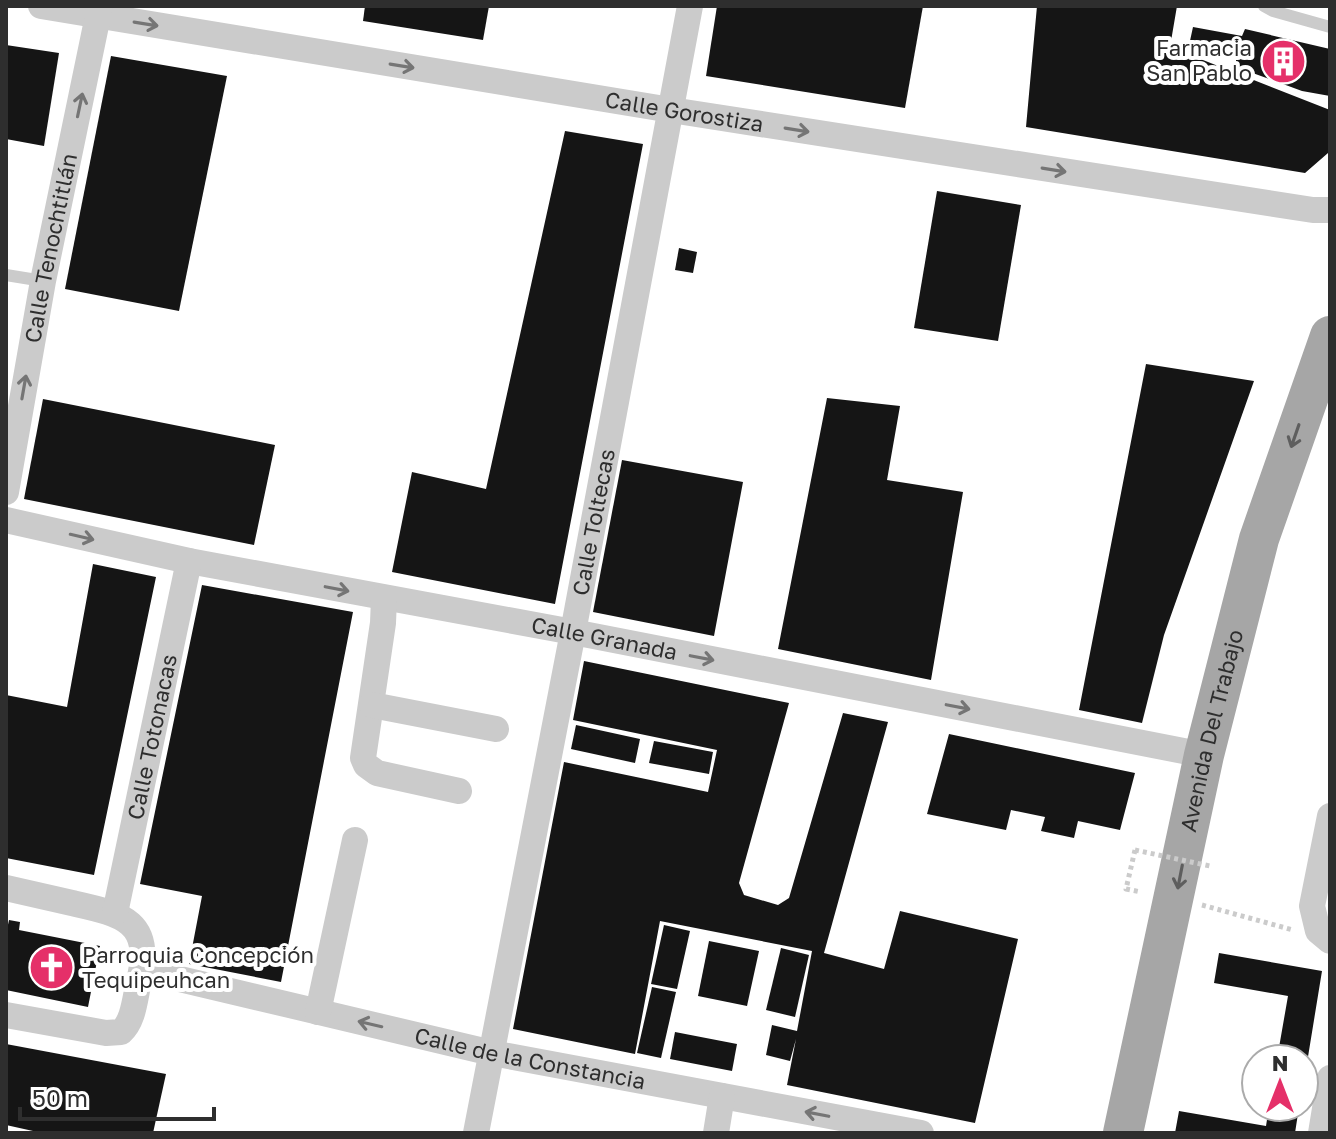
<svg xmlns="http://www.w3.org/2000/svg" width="1336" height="1139" viewBox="0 0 1336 1139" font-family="'Golos Text',sans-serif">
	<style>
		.building { fill: #151515 }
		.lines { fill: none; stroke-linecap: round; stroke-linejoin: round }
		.path { stroke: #cbcbcb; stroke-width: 5; stroke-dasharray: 4 4; stroke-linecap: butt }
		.lane { stroke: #cbcbcb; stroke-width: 12 }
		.street { stroke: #cbcbcb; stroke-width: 26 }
		.primary { stroke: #a6a6a6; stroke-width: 40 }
		.path-bridge { stroke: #cbcbcb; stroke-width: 5; stroke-dasharray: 4 4; stroke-linecap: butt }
		.oneway { stroke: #757575 }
		.oneway2 { stroke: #5e5e5e }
		.labels { text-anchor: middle; stroke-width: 8; stroke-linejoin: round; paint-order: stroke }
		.poi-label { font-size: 22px; fill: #2e2e2e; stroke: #fff; text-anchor: end }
		.street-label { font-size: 22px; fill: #2e2e2e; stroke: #fff }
	</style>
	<rect width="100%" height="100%" fill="#fff"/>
	<!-- building -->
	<g class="building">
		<path d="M365,6H489L483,40L363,21Z"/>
		<path d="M717,6H923L905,108L706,76Z"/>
		<path d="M1037,6H1177L1170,47L1330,110L1328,153L1305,173L1026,127Z"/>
		<path d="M1193,27L1242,36L1245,29L1330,49V96L1302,91L1236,67V55L1188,50Z"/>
		<path d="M6,45L59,53L44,146L6,139Z"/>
		<path d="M111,56L227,76L179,311L65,289Z"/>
		<path d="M565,131L643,144L555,604L392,572L412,472L486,489Z"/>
		<path d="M937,191L1021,205L998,341L914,328Z"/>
		<path d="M679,248L697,252L693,273L675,270Z"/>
		<path d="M1146,364L1254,381L1164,635L1142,723L1079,710Z"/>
		<path d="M827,398L900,406L887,480L963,492L931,680L778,649Z"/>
		<path d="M43,399L275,445L254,545L24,499Z"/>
		<path d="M622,460L743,482L714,636L593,612Z"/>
		<path d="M93,564L156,577L94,875L6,858V695L67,707Z"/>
		<path d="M202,585L353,612L281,982L189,964L202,896L140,884Z"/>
		<path d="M584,661L789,703L739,883L744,895L778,905L789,898L843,713L888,722L824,953L884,969L900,911L1018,939L975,1123L787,1085L796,1039L790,1061L766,1055L772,1025L797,1031L812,951L660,921L635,1054L513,1029L564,762L708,792L717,750L573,720Z"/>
		<path d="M576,725L640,739L635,763L571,749Z"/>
		<path d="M949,734L1135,773L1120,830L1078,821L1074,838L1041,831L1045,817L1011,810L1006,830L927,814Z"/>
		<path d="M654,741L713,752L709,774L649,763Z"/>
		<path d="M9,920L20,922L19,930L100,946L88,1007L6,990V934Z"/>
		<path d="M664,925L690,931L677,989L651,984Z"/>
		<path d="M709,941L759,951L747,1006L698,996Z"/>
		<path d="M781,948L809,955L795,1017L766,1010Z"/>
		<path d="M1219,953L1322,971L1306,1069L1304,1059H1277L1288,996L1214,983Z"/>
		<path d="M652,987L676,992L661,1058L637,1053Z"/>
		<path d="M675,1032L737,1044L732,1071L670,1059Z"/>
		<path d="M6,1044L166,1074L153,1133H42L6,1125Z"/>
		<path d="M1269,1107H1299L1295,1133H1175L1179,1111L1266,1126Z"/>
	</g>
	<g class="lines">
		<!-- path -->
		<g class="path">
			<path d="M1135,850L1126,889L1141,892"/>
			<path d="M1202,905L1293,930"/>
		</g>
		<!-- lane -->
		<g class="lane">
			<path d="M1264,6L1273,11L1330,27"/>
			<path d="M6,275L43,281"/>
		</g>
		<!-- street -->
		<g class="street">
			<path id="s1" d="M41,6L671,110L1313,210H1330"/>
			<path id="s2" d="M6,492L43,281L100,6"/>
			<path id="s3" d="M6,520L189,561L573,632L1204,755"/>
			<path d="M384,598L383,623L363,758L366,765L377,773L459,791"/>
			<path d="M372,705L496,729"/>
			<path d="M1330,816L1312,906L1318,931L1330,941"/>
			<path d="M6,888C28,893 50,898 72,903C121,914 154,920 139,981C135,997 134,1021 121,1032L106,1033L6,1015"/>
			<path id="s4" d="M115,913L189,561"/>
			<path id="s5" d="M142,970L492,1053L921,1133"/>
			<path d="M318,1012L355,840"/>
			<path id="s6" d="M476,1133L573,632L690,6"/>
			<path d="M716,1133L722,1096"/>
			<path d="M1321,1133L1330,1078"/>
		</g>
		<!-- primary -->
		<path class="primary" id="s7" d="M1123,1133L1204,755L1259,539L1330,336"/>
		<!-- path-bridge -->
		<path class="path-bridge" d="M1135,850L1210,866"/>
	</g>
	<!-- one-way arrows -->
	<defs><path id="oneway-shaft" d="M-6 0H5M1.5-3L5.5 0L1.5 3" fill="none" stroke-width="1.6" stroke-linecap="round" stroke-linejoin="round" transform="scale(2)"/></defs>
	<g class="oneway">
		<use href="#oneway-shaft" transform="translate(146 24) rotate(9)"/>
		<use href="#oneway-shaft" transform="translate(402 66) rotate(9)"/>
		<use href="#oneway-shaft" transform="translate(80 105) rotate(-78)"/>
		<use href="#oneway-shaft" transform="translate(797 130) rotate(9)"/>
		<use href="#oneway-shaft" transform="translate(1054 170) rotate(9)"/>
		<use href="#oneway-shaft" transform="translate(24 387) rotate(-80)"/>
		<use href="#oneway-shaft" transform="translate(82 537) rotate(13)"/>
		<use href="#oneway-shaft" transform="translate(337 589) rotate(11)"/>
		<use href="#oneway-shaft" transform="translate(702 658) rotate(11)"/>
		<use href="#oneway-shaft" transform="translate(958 707) rotate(11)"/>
		<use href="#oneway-shaft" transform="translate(370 1024) rotate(-167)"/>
		<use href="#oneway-shaft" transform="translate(817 1114) rotate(-169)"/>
	</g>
	<g class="oneway2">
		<use href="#oneway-shaft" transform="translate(1295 436) rotate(109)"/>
		<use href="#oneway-shaft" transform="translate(1180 877) rotate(101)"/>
	</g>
	<!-- icons -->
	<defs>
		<symbol id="building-disc" viewBox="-11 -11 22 22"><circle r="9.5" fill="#e53069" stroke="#fff"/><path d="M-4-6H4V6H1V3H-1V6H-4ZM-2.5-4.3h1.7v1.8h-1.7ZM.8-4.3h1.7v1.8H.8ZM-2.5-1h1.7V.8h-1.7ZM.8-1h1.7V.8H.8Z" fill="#fff"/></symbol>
		<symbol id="church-disc" viewBox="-11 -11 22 22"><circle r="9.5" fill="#e53069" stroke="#fff"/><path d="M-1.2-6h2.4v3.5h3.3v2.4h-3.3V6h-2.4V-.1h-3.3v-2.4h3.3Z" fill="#fff"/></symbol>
	</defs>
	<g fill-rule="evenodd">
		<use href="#building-disc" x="1258" y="36" width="51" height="51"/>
		<use href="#church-disc" x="26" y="942" width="51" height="51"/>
	</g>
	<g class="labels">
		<!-- poi labels -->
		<g class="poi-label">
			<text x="1252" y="56">Farmacia<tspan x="1252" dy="25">San Pablo</tspan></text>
			<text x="82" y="963" text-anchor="start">Parroquia Concepción<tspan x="82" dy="25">Tequipeuhcan</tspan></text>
		</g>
		<!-- street labels -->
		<g class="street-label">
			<text dy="8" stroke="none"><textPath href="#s1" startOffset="652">Calle Gorostiza</textPath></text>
			<text dy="8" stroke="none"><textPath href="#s2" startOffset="248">Calle Tenochtitlán</textPath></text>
			<text dy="8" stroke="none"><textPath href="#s6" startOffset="622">Calle Toltecas</textPath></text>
			<text dy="8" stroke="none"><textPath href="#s3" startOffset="610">Calle Granada</textPath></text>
			<text dy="8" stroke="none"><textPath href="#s7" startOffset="412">Avenida Del Trabajo</textPath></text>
			<text dy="8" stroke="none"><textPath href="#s4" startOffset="180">Calle Totonacas</textPath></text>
			<text dy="8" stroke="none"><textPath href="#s5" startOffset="398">Calle de la Constancia</textPath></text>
		</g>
	</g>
	<!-- border -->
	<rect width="1336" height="1139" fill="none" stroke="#2e2e2e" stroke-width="16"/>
	<!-- north arrow -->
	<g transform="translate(1280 1083)"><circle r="38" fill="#ffffff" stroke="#ababab" stroke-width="2"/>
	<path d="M0-6L14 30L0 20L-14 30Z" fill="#e53069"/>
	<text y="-12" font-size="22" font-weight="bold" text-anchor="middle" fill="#2e2e2e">N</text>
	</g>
	<!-- scale -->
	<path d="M20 1107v12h194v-12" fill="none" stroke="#2e2e2e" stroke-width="4"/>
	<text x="32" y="1107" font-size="24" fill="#2e2e2e" stroke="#ffffff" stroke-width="6" paint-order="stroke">50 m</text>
</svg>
